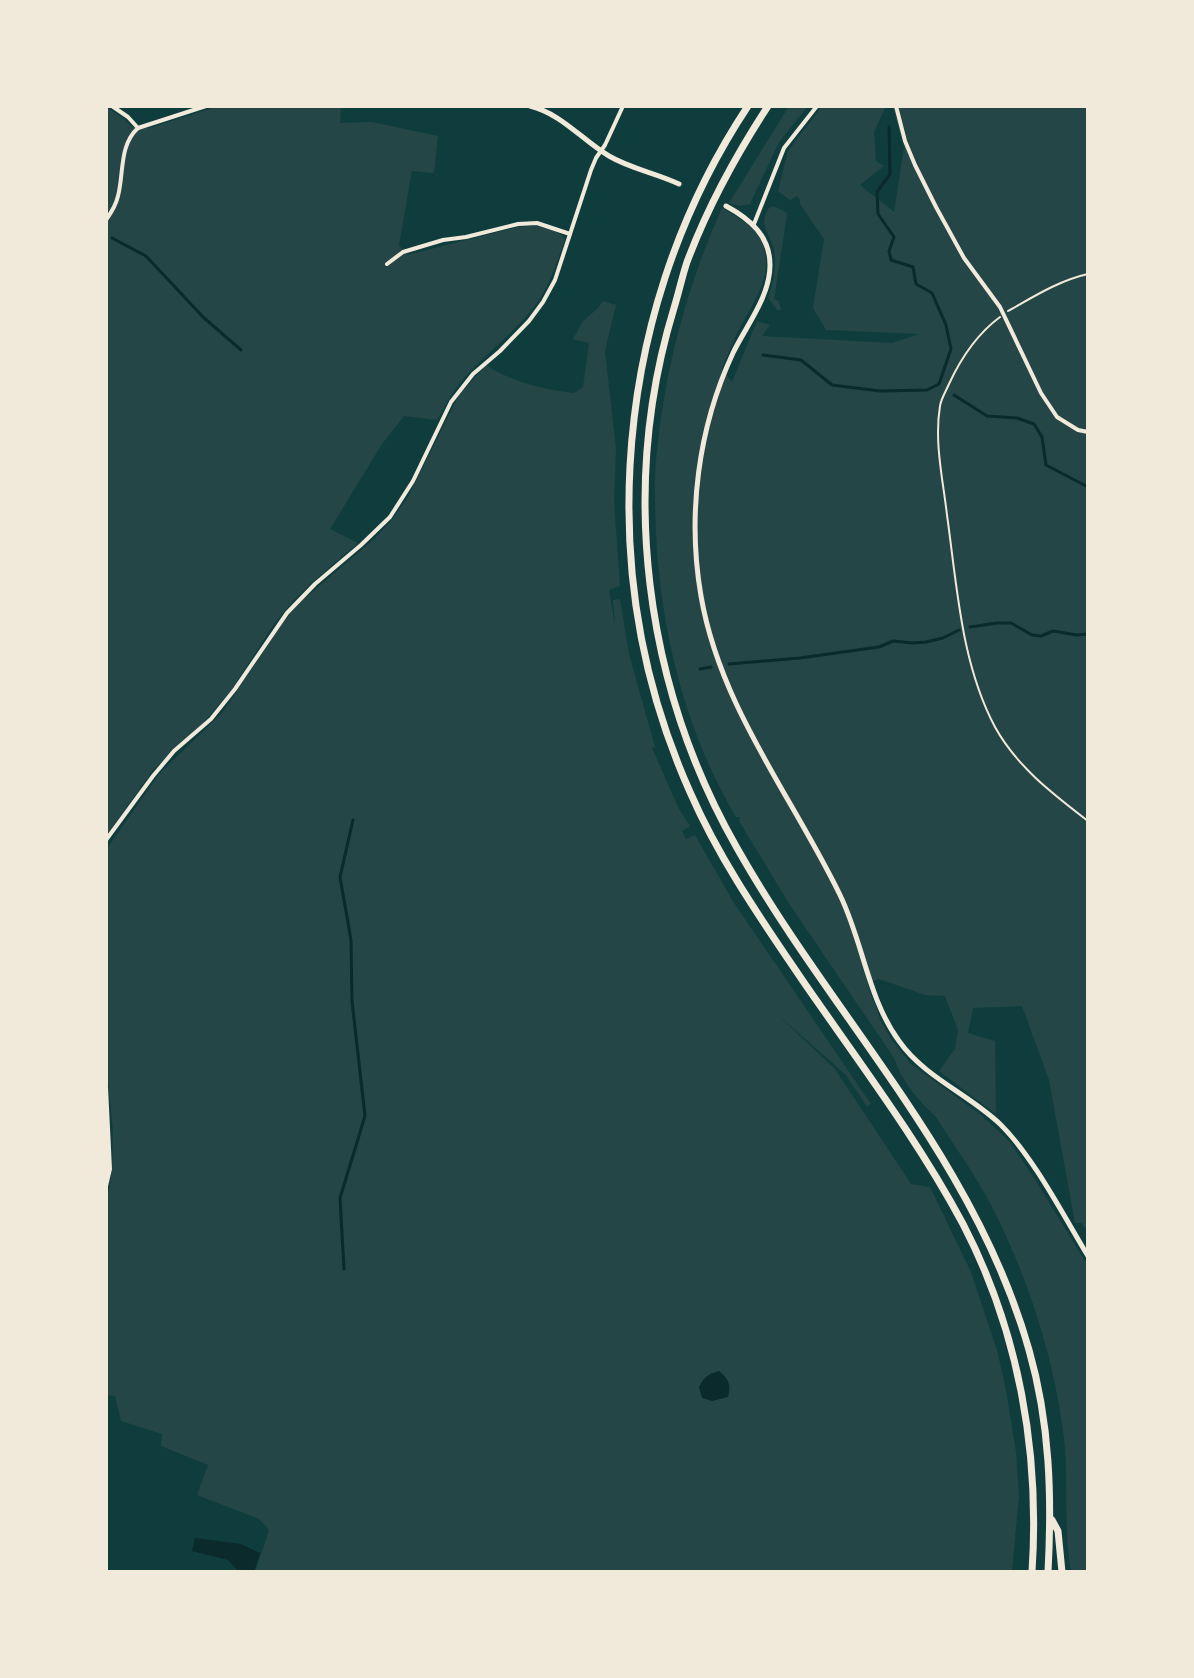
<svg xmlns="http://www.w3.org/2000/svg" width="1194" height="1678" viewBox="0 0 1194 1678" font-family="Signika,sans-serif">
	<style>
		.green { fill: #244646; fill-rule: evenodd }
		.water { fill: #0a2a2b }
		.lines { fill: none; stroke-linecap: round; stroke-linejoin: round }
		.stream { stroke: #0a2a2b; stroke-width: 3 }
		.path { stroke: #f1e9da; stroke-width: 2 }
		.minor { stroke: #f1e9da; stroke-width: 4 }
		.tertiary { stroke: #f1e9da; stroke-width: 5 }
		.motorway { stroke: #f1e9da; stroke-width: 7 }
	</style>
	<rect width="100%" height="100%" fill="#0f3d3e"/>
	<!-- green -->
	<g class="green">
		<path d="M219,106H341L340,123L372,122L438,136L434,173L412,171L399,245L407,255L518,227C534,225 554,225 565,239C556,265 548,291 530,312C510,336 485,355 464,378C453,391 445,406 437,420L404,416L382,444L330,529L358,543L309,585L293,601L274,624L232,689L204,722L153,770L106,836V107L123,118L132,127L149,128Z"/>
		<path d="M789,106H808L779,142L750,204L740,206L729,203Z"/>
		<path d="M822,106H1088V1231L1081,1223H1075L1049,1080L1022,1006L973,1008L968,1033L995,1041L996,1114L939,1071L955,1049L958,1030L945,996L925,995L879,979L867,983L881,1021L891,1039L911,1064L980,1114L1010,1142L1036,1181L1088,1266V1572H1071C1063,1528 1069,1482 1064,1438C1054,1357 1028,1277 991,1205C975,1174 954,1146 936,1117C918,1101 902,1081 894,1058L790,905L739,821L740,817H736C685,731 661,632 656,533C655,509 654,484 656,460C664,372 686,288 722,208C734,215 749,223 757,234C778,265 758,295 743,322C735,336 729,352 722,368L732,382L757,321L770,325L762,336L892,343L919,334L826,330L813,308L824,239L800,204V200L797,196L790,200L778,191L788,151ZM885,108H893L904,147L894,212L860,185L884,166L876,161L874,132Z"/>
		<path d="M773,206L786,212L787,215L774,299L779,301L781,310H777L768,298C773,282 777,267 774,251C771,233 757,226 769,208Z"/>
		<path d="M603,301L616,305L605,351L616,449L614,501L620,586L609,590L615,625L613,600L620,599L629,654L655,747L652,748L679,809L690,826L682,831L686,839L695,835L734,903L871,1104L867,1107L846,1075L777,1014L835,1069L911,1184L930,1187L971,1272L997,1350L1006,1390L1016,1452L1019,1495L1012,1572H255L269,1530L259,1519L197,1495L208,1465L161,1446L162,1434L121,1421L115,1396L106,1395V1206L112,1171L113,1131L106,1061V850L159,774L222,713L283,623L298,604L374,539L391,521L408,497L459,395L486,365C514,383 542,389 574,393L583,387L589,343L573,339L583,321L597,309Z"/>
	</g>
	<!-- water -->
	<g class="water">
		<path d="M719,1371C729,1379 731,1385 728,1397L712,1401L702,1398L699,1387C704,1377 708,1374 719,1371Z"/>
		<path d="M195,1538L241,1544L260,1553L254,1572H239L228,1560L192,1551Z"/>
	</g>
	<g class="lines">
		<!-- stream -->
		<g class="stream">
			<path d="M112,238L146,256L203,317L241,350"/>
			<path d="M763,355L801,360L832,385L880,391L927,390L939,384L951,349L946,325L932,293L916,284L913,267L891,260L889,251L894,237L878,214L877,192L890,174L889,127"/>
			<path d="M954,395L987,416L1017,418L1034,424L1042,437L1046,465L1088,487"/>
			<path d="M970,627L997,623H1011L1032,635L1041,636L1053,631L1077,635L1088,634"/>
			<path d="M729,664L800,658L879,647L893,641L912,643L926,642L943,638L959,630"/>
			<path d="M700,669L711,667"/>
			<path d="M344,1269L340,1198L365,1116L352,1001L351,940L340,877L353,820"/>
		</g>
		<!-- path -->
		<g class="path">
			<path d="M1008,311C1033,297 1060,280 1088,274"/>
			<path d="M1000,317C977,334 961,358 949,384C946,391 941,399 940,406C934,442 943,480 947,515C957,586 961,663 995,727C1017,767 1053,794 1088,821"/>
		</g>
		<!-- minor -->
		<g class="minor">
			<path d="M112,106L128,117L138,128"/>
			<path d="M896,106L905,141L915,165L936,207L964,258L1000,307L1041,393L1057,417L1078,430L1088,432"/>
			<path d="M106,220C111,213 116,205 118,196C124,173 119,145 138,128L206,106"/>
			<path d="M754,224L784,148L817,106"/>
			<path d="M387,264L403,252L443,240L466,237L518,224L537,223L570,234"/>
			<path d="M106,840L153,776L174,751L211,719L235,689L287,613L315,584L361,545L390,517L413,481L451,402L473,374L500,351L529,321L543,302L555,280L591,170L596,158L605,145L623,106"/>
			<path d="M106,1087L110,1169L106,1186"/>
		</g>
		<!-- tertiary -->
		<g class="tertiary">
			<path d="M530,106C562,114 582,140 609,156C631,169 656,173 679,184"/>
			<path d="M726,206C750,219 770,236 770,265C770,297 746,326 733,353C698,428 687,515 701,596C720,707 792,796 840,895C863,942 868,999 899,1041C925,1078 969,1094 1001,1125C1034,1158 1063,1215 1088,1256"/>
		</g>
		<!-- motorway -->
		<g class="motorway">
			<path d="M748,106C677,213 637,337 630,466C624,578 644,689 690,792C720,861 763,922 805,984C859,1062 918,1140 963,1224C1019,1332 1040,1452 1032,1572"/>
			<path d="M768,106C736,155 708,206 687,262C682,277 679,292 674,308C619,488 644,685 737,848C833,1018 975,1158 1029,1350C1050,1423 1052,1497 1048,1572"/>
			<path d="M1052,1520L1058,1531L1062,1572"/>
		</g>
	</g>
	<!-- border -->
	<rect width="1194" height="1678" fill="none" stroke="#f1e9da" stroke-width="216"/>
</svg>
